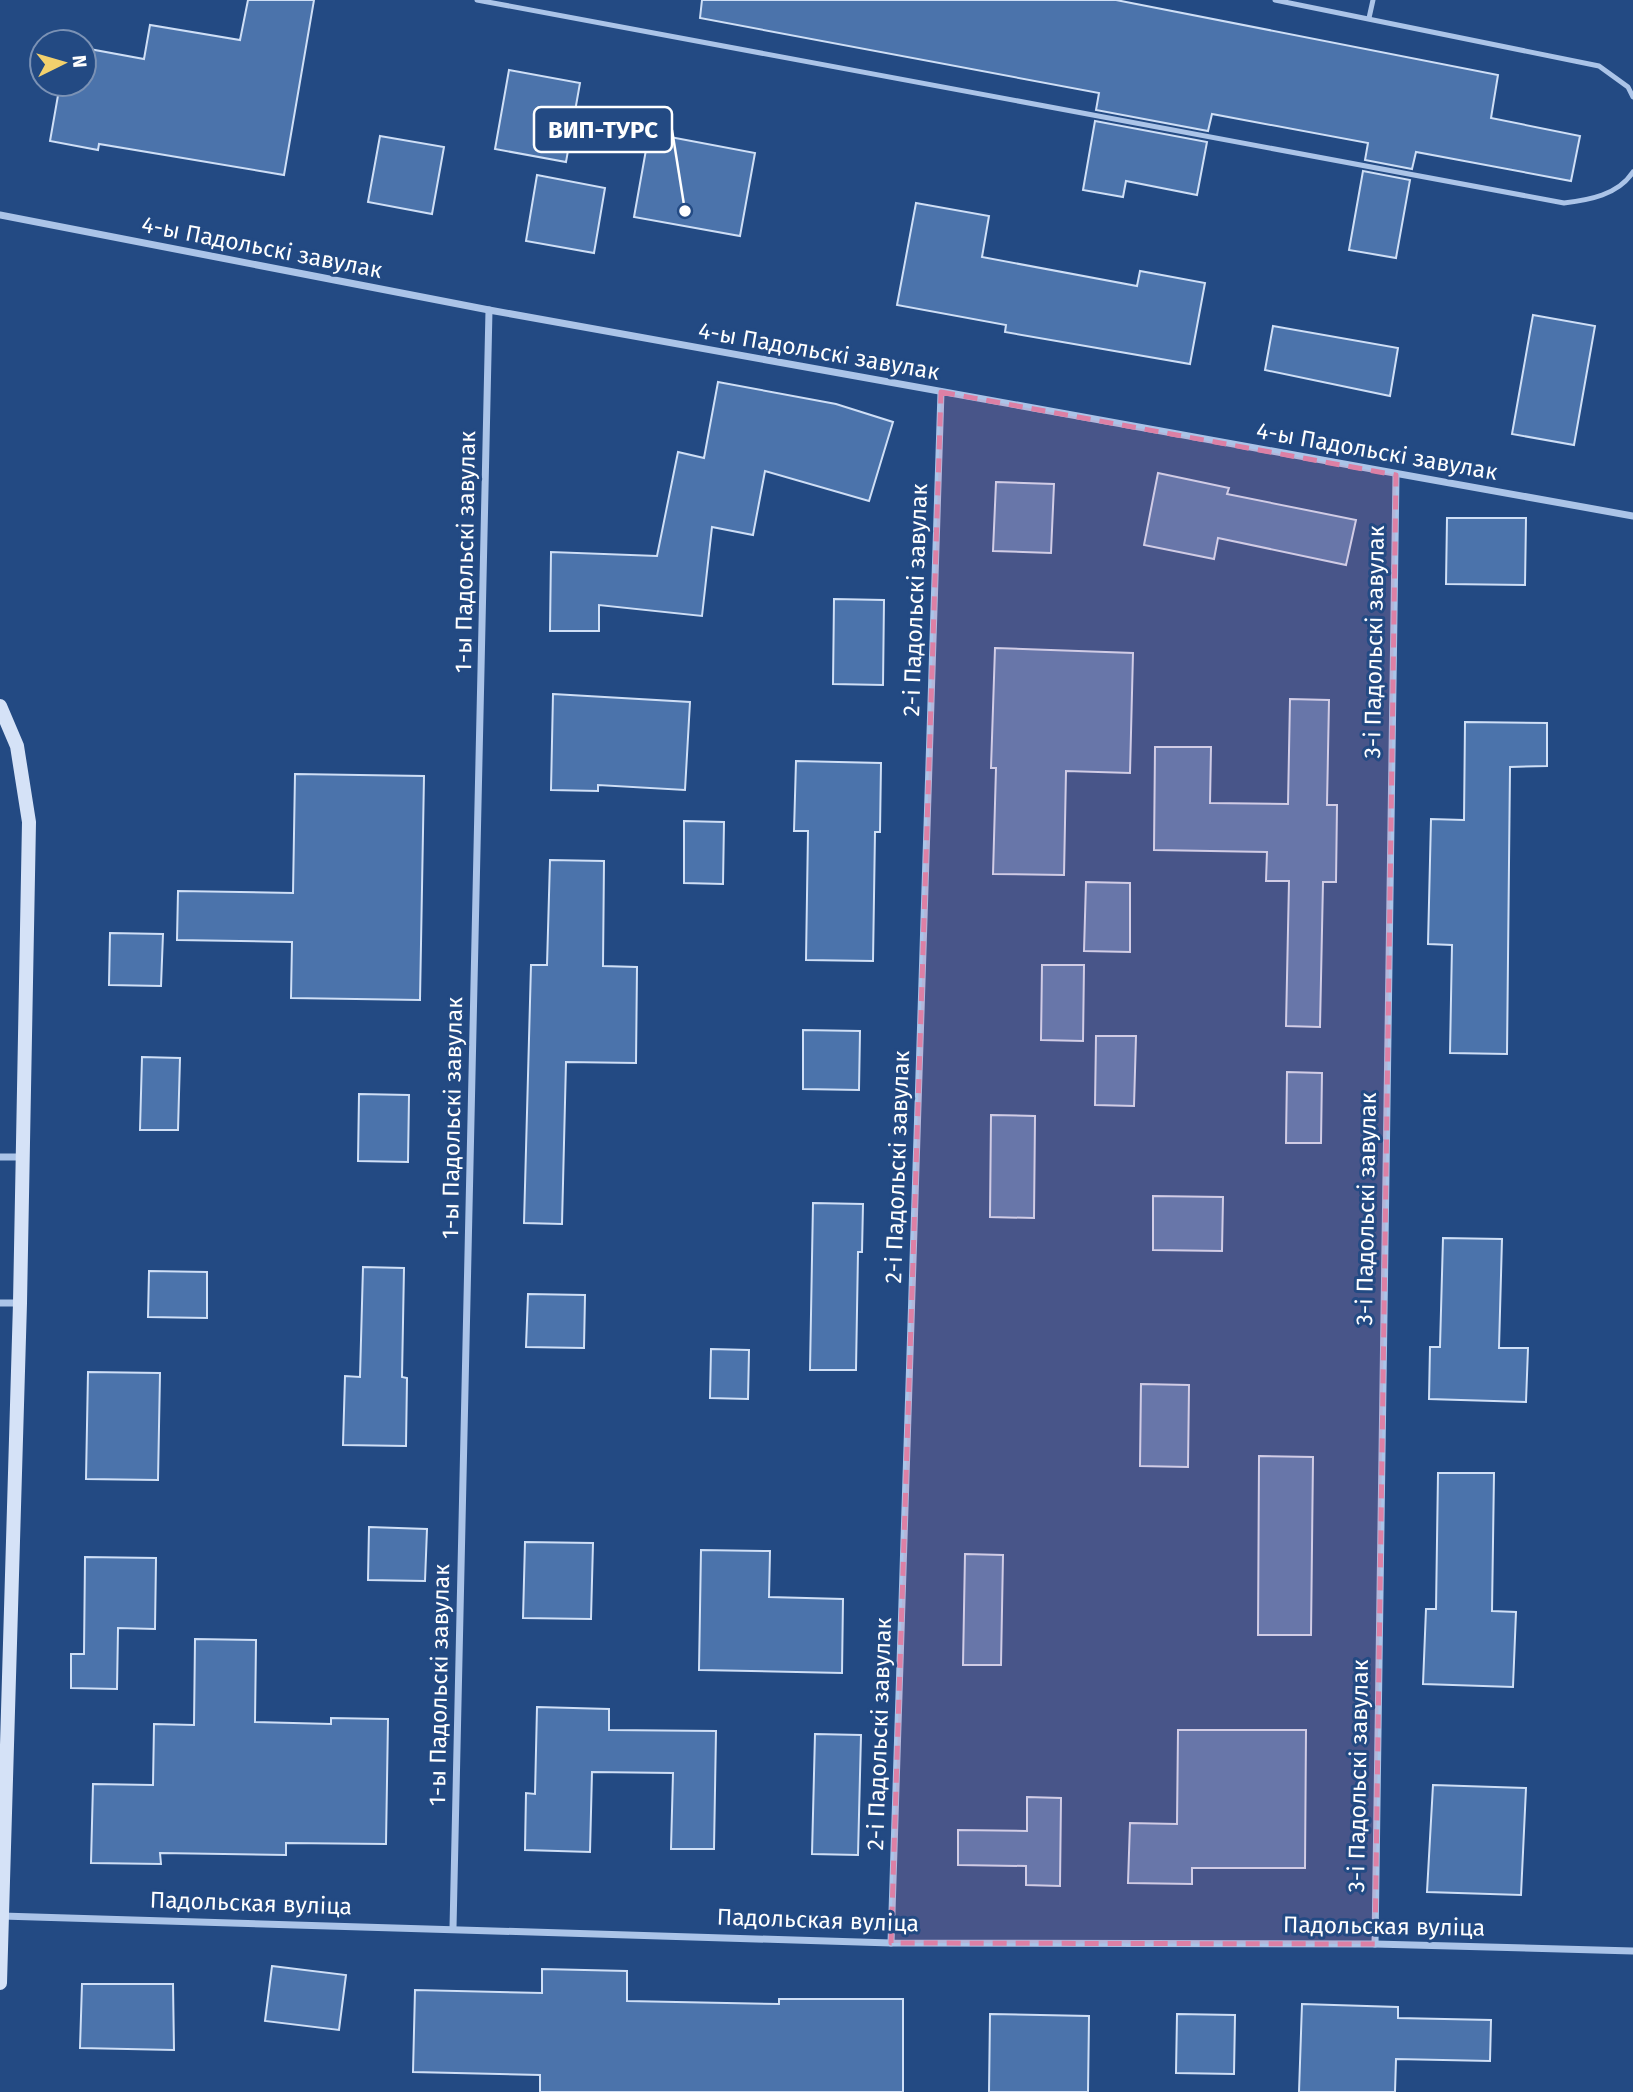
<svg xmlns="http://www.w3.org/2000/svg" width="1633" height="2092" viewBox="0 0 1633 2092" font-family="'Fira Sans',sans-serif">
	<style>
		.building { fill: #4b73ab; stroke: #cfdff6; stroke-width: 2 }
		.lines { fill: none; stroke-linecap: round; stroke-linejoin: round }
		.lane { stroke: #abc4e8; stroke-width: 5 }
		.street { stroke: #abc4e8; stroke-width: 7 }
		.secondary { stroke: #d5e2f7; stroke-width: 14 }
		.marked { fill: #dd80a5; fill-opacity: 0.2; stroke: #dd80a5; stroke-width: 5; stroke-dasharray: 14 9; stroke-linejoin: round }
		.labels { text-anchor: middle; stroke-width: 6; stroke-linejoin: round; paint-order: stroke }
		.street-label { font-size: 23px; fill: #fff; stroke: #234a83 }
		.leader { fill: none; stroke: #fff; stroke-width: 2.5 }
		.callout-dot { fill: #fff; stroke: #234a83; stroke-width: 2.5 }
		.callout { fill: #234a83; stroke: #fff; stroke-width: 2.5 }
		.callout-label { font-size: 24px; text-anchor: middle; font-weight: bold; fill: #fff }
	</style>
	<rect width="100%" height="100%" fill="#234a83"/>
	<!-- building -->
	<g class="building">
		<path d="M248,0H314L284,175L99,144L98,150L50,141L60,84H84V48L144,59L150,25L240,40Z"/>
		<path d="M702,0H1116L1498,75L1491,118L1580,136L1571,181L1416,152L1412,169L1365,160L1368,143L1212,114L1208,131L1096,110L1099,93L700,18Z"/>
		<path d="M509,70L580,83L566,162L495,149Z"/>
		<path d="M1095,121L1207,142L1197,195L1126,181L1123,197L1083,190Z"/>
		<path d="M649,133L755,153L740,236L634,217Z"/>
		<path d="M380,136L444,147L432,214L368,202Z"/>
		<path d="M1363,171L1410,180L1396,258L1349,250Z"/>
		<path d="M537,175L605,188L594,253L526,241Z"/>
		<path d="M916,203L989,216L982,257L1137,286L1140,271L1205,283L1190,364L1005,332L1006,325L897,305Z"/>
		<path d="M1533,315L1595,326L1574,445L1512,434Z"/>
		<path d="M1273,326L1398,348L1390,396L1265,370Z"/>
		<path d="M718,382L836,404L893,422L869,501L765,471L753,535L712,527L702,616L599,605V631H550L551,552L657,556L678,452L704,458Z"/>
		<path d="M1158,473L1229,488L1227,494L1356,520L1346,565L1218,538L1214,559L1144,545Z"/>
		<path d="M996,482L1054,484L1051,553L993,551Z"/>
		<path d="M1447,518H1526L1525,585L1446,584Z"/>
		<path d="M834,599L884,600L883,685L833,684Z"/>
		<path d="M995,648L1133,653L1130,773L1066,771L1064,875L993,874L996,768H991Z"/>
		<path d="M553,694L690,702L685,790L598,785V791L551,790Z"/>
		<path d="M1290,699L1329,700L1327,805H1337L1336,882H1323L1320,1027L1286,1026L1289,881H1266L1267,852L1154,850L1155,747H1211L1210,803L1288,804Z"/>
		<path d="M1465,722L1547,723V766L1510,767L1507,1054L1450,1053L1452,945L1428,944L1431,819L1464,820Z"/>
		<path d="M796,761L881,763L880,832H875L873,961L806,960L808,831H794Z"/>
		<path d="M295,774L424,776L420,1000L291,998L292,942L177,940L178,891L293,893Z"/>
		<path d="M684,821L724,822L723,884L684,883Z"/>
		<path d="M550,860L604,861L603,966L637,967L636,1063L566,1062L562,1224L524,1223L531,965H547Z"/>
		<path d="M1086,882L1130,883V952L1084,951Z"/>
		<path d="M110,933L163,934L161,986L109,985Z"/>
		<path d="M1042,965H1084L1083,1041L1041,1040Z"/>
		<path d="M803,1030L860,1031L859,1090L803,1089Z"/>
		<path d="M1096,1036H1136L1134,1106L1095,1105Z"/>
		<path d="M142,1057L180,1058L178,1130H140Z"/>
		<path d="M1287,1072L1322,1073L1321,1143H1286Z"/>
		<path d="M359,1094L409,1095L408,1162L358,1161Z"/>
		<path d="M991,1115L1035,1116L1034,1218L990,1217Z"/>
		<path d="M1153,1196L1223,1197L1222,1251L1153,1250Z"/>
		<path d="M813,1203L863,1204L862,1252H858L856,1370H810Z"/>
		<path d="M1443,1238L1502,1239L1499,1348H1528L1526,1402L1429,1399L1430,1347H1440Z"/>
		<path d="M363,1267L404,1268L402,1377L407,1378L406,1446L343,1445L345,1376L360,1377Z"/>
		<path d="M149,1271L207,1272V1318L148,1317Z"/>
		<path d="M528,1294L585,1295L584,1348L526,1347Z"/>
		<path d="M711,1349L749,1350L748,1399L710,1398Z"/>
		<path d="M88,1372L160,1373L158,1480L86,1479Z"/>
		<path d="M1141,1384L1189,1385L1188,1467L1140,1466Z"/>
		<path d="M1259,1456L1313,1457L1311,1635H1258Z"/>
		<path d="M1438,1473H1494L1492,1611L1516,1612L1513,1687L1423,1684L1426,1609H1436Z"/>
		<path d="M369,1527L427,1529L425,1581L368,1580Z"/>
		<path d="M525,1542L593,1543L591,1619L523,1618Z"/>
		<path d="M701,1550L770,1551L769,1597L843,1599L842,1673L699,1670Z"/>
		<path d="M965,1554L1003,1555L1001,1665H963Z"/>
		<path d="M85,1557L156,1558L155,1629L118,1628L117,1689L71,1688V1654H84Z"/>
		<path d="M195,1639L256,1640L255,1722L331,1724V1718L388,1719L386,1844L286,1843V1855L160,1853L161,1864L91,1863L93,1784L153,1785L154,1724L194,1725Z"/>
		<path d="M537,1707L609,1709V1730L716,1731L714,1849H671L673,1773L592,1772L590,1852L525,1850L526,1793L535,1794Z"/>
		<path d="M1178,1730H1306L1305,1868H1192V1884L1128,1883L1130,1823L1177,1824Z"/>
		<path d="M815,1734L861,1735L858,1855L812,1854Z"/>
		<path d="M1433,1785L1526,1788L1521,1895L1427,1892Z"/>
		<path d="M1027,1797L1061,1798L1060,1886L1026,1885V1866L958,1865V1830L1027,1831Z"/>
		<path d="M272,1966L346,1975L339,2030L265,2021Z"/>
		<path d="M542,1969L627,1971V2001L779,2004V1999H903V2092H540V2075L413,2072L415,1990L542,1993Z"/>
		<path d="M82,1984H173L174,2050L80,2048Z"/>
		<path d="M1302,2004L1398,2007V2018L1491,2020L1490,2061L1396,2059L1395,2092H1299Z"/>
		<path d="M990,2014L1089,2016L1088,2092H989Z"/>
		<path d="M1177,2014L1235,2015L1234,2074L1176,2073Z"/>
	</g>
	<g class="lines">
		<!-- lane -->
		<g class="lane">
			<path d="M477,0L1564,203C1589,200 1618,195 1633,172"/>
			<path d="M1275,0L1599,66L1628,87L1633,97"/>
			<path d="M1369,18L1373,0"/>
		</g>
		<!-- street -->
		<g class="street">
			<path d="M0,215L489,310L1633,516"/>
			<path d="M0,1157H22"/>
			<path d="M0,1303H20"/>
			<path d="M2,1916L891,1943L1375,1944L1633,1951"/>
			<path d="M453,1928L489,310"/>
			<path d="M891,1943L941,392"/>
			<path d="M1375,1944L1396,475"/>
		</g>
		<!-- secondary -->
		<path class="secondary" d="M0,706L17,746L29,822L20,1303L0,1983"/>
	</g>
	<!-- marked area -->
	<path class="marked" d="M941,392L1396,475L1375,1944L891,1943Z"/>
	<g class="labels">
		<!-- street labels -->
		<g class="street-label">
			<text transform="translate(262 247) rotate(11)" y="8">4-ы Падольскі завулак</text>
			<text transform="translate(819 351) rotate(10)" y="8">4-ы Падольскі завулак</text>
			<text transform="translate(1377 451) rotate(10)" y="8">4-ы Падольскі завулак</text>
			<text transform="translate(465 552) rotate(-89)" y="8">1-ы Падольскі завулак</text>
			<text transform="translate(915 600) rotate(-88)" y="8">2-і Падольскі завулак</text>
			<text transform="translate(1374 642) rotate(-89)" y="8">3-і Падольскі завулак</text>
			<text transform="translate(452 1118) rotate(-89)" y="8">1-ы Падольскі завулак</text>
			<text transform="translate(897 1167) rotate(-88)" y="8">2-і Падольскі завулак</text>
			<text transform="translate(1366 1209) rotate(-89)" y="8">3-і Падольскі завулак</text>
			<text transform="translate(439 1685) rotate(-89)" y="8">1-ы Падольскі завулак</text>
			<text transform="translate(879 1734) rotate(-88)" y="8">2-і Падольскі завулак</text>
			<text transform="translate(1358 1776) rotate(-89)" y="8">3-і Падольскі завулак</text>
			<text transform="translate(251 1903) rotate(2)" y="8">Падольская вуліца</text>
			<text transform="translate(818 1920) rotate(2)" y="8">Падольская вуліца</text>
			<text transform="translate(1384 1926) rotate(1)" y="8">Падольская вуліца</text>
		</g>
	</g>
	<!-- callouts -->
	<path class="leader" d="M685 211L672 130"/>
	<circle class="callout-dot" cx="685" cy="211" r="7"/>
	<rect class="callout" x="534" y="107" width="138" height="45" rx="7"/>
	<g class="callout-label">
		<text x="603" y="138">ВИП-ТУРС</text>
	</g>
	<!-- north arrow -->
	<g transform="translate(63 63) rotate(85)"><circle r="33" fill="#234a83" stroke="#7b92b5" stroke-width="2"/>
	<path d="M0-5L12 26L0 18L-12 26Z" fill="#f3d16d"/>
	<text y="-10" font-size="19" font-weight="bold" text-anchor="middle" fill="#ffffff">N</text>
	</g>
</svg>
